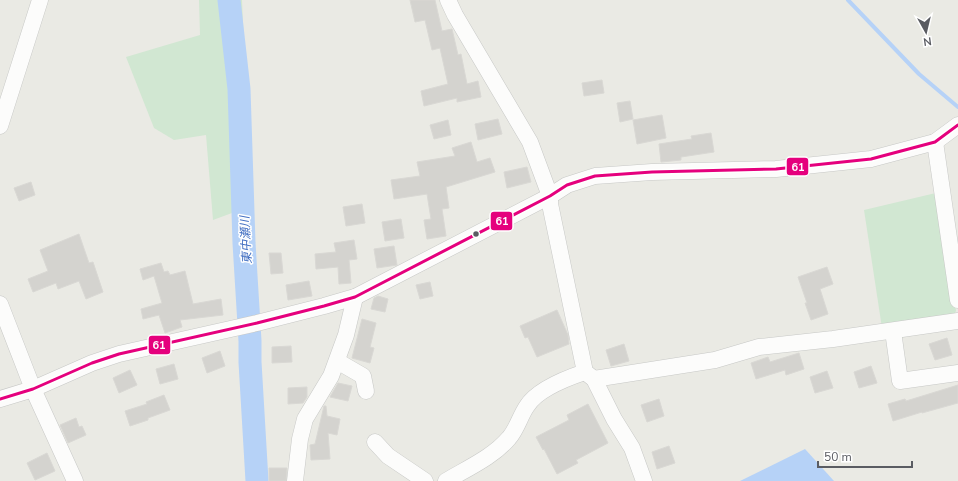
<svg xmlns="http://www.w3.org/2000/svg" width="958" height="481" viewBox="0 0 958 481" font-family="'Nunito Sans','Noto Sans JP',sans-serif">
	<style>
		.green { fill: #d1e7d2 }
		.water { fill: #b6d2f7 }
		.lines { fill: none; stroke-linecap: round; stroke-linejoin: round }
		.stream { stroke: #b6d2f7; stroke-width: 4 }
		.river { stroke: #b6d2f7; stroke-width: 23 }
		.building { fill: #d4d3cf; stroke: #d9d8d4 }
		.minor-casing { stroke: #c7c8c6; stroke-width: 17 }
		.minor { stroke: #fcfcfb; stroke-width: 16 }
		.bus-1-casing { stroke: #fff; stroke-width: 6 }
		.bus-1 { stroke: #e5007d; stroke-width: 3 }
		.bus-dot { fill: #5a5c62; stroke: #fff; stroke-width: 1.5 }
		.labels { text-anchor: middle; stroke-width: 3; stroke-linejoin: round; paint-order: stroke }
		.water-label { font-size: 12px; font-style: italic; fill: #426fc2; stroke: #fff }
		.line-badge { stroke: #fff; stroke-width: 1.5 }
		.badge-label { font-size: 11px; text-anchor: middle; font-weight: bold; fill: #fff }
	</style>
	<rect width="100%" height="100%" fill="#eaeae4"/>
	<!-- green -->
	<g class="green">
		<path d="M199,0H242L251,206L213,220L206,135L174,140L154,128L126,57L200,35Z"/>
		<path d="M940,192L956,311L952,318L882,328L864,210Z"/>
	</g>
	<!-- water -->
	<path class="water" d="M805,449L834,481H740Z"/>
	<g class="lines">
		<!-- stream -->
		<path class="stream" d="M848,0L919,74L958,107"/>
		<!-- river -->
		<path class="river" d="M229,0L239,89L244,243L250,341V362L257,481"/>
	</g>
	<!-- building -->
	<g class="building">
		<path d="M410,0H435L442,31L452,29L458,55L461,54L467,84L478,81L481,97L457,102V98L424,106L421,91L448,84L440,48L432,50L425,20L415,22Z"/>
		<path d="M602,80L604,93L584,96L582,83Z"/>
		<path d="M630,101L633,119L620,122L617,103Z"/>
		<path d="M662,115L666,138L637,144L633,120Z"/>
		<path d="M498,119L502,134L478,140L475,124Z"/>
		<path d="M448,120L451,135L434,139L430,125Z"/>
		<path d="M711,133L714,152L681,157V160L661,162L659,144L692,139L691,136Z"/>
		<path d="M471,142L477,162L490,158L495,172L446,187L449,208L442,209L446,236L427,239L424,220L431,219L427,194L394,199L391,180L420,176L417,162L455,156L452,148Z"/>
		<path d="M527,167L531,182L507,188L504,172Z"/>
		<path d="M31,182L35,195L19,201L14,188Z"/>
		<path d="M362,204L365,223L346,226L343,207Z"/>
		<path d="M401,219L404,238L385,241L382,222Z"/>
		<path d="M79,234L89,263L93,262L103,292L86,299L79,281L58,289L56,283L33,292L28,279L48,271L40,250Z"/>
		<path d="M354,240L357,259L349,260L351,283L339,284L338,267L316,269L315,254L336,252L334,243Z"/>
		<path d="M394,246L397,265L377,268L374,249Z"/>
		<path d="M269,253H281L283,273L271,274Z"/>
		<path d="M161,263L164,272L168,271L170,275L185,271L193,304L221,299L223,315L180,320L182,327L165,333L159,315L143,319L141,309L162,303L154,276L143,280L140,269Z"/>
		<path d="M827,267L833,284L820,289L828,314L811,320L805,303H807L798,277Z"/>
		<path d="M309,281L312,296L288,300L286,285Z"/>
		<path d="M430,282L433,296L420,299L416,285Z"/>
		<path d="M378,296L388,299L385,312L371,309L374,298Z"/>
		<path d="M557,310L568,335L569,344L537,357L528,337L525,338L520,326Z"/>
		<path d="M362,319L376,323L370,347L374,348L370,363L352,358Z"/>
		<path d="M947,338L952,355L935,360L929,344Z"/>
		<path d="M624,344L629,361L611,366L606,350Z"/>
		<path d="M291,346L292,362L272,363V347Z"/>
		<path d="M220,351L225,366L207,373L202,358Z"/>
		<path d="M799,353L804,369L786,375L785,370L756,379L751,363L768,357L770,362Z"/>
		<path d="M174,364L178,379L160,384L156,369Z"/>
		<path d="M871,366L877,383L859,388L854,372Z"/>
		<path d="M130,370L137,385L119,393L113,378Z"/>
		<path d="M827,371L833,388L815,393L810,377Z"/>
		<path d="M338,383L352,386L348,401L330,397Z"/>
		<path d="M958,385V403L922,413V412L893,421L888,404L905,399L906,401Z"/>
		<path d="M307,387V397L303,403L288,404V388Z"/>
		<path d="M164,395L170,410L148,418V420L130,426L125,411L147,404L146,402Z"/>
		<path d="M659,399L664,416L647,422L641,405Z"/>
		<path d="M588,404L608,443L576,460L578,463L557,474L544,449L543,450L536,437L569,420L567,415Z"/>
		<path d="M324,406H326L327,416L340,419L337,435L328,433L330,459L311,460L310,445L315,444Z"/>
		<path d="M76,418L79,427L82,426L86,435L68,443L60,425Z"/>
		<path d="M669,446L675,463L657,469L652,452Z"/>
		<path d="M47,453L55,471L35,480L27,463Z"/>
		<path d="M269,468H287L286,481H269Z"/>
	</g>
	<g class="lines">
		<defs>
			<g id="minor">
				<path d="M448,0L455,15L530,142L550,196V204L585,372L594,379L614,419L632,448L644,481"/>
				<path d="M0,126L40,0"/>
				<path d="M935,142L958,300"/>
				<path d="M0,304L33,389L75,481"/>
				<path d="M893,331L900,381L958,373"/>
				<path d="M337,361L363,376L366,391"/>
				<path d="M594,379L715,360L759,347L833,339L958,321"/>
				<path d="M0,399L33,389L92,363L119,354L257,323L324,306L355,297L550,196L567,185L595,176L652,172L776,169L871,159L935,142L958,125"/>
				<path d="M375,442L388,456L425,481"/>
				<path d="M295,481L300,439L305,419L331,376L346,335L355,297"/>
				<path d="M446,481C468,468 493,457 509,438C517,429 520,416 527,406C537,390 567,378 585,372"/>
			</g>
		</defs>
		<!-- minor casing -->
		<use href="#minor" class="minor-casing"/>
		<!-- minor -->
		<use href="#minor" class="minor"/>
		<defs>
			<path id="bus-1" d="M0,399L33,389L92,363L119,354L257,323L324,306L355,297L550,196L567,185L595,176L652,172L776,169L871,159L935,142L958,125"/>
		</defs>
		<!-- bus-1 casing -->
		<use href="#bus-1" class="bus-1-casing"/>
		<!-- bus-1 -->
		<use href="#bus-1" class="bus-1"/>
	</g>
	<!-- markers -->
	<circle class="bus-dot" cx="476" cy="234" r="3.5"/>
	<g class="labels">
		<!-- water labels -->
		<g class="water-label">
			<text transform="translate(246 240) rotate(-93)" y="4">東中瀬川</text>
		</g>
	</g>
	<g class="line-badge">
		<rect x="786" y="157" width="23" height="19" rx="4" fill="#e5007d"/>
		<rect x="490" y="211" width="23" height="20" rx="4" fill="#e5007d"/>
		<rect x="148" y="335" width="23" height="20" rx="4" fill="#e5007d"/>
	</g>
	<g class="badge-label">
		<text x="798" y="171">61</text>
		<text x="502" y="225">61</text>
		<text x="159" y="349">61</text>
	</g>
	<!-- north arrow -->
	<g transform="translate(926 32) rotate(172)" stroke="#ffffff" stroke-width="3" paint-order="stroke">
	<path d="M0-3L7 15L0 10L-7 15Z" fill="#5a5c62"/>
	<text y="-6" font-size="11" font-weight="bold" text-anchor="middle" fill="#5a5c62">N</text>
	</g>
	<!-- scale -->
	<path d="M818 461v6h94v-6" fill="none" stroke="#5a5c62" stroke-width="2"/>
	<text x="824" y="461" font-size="12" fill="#5a5c62" stroke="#ffffff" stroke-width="3" paint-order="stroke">50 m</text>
</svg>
